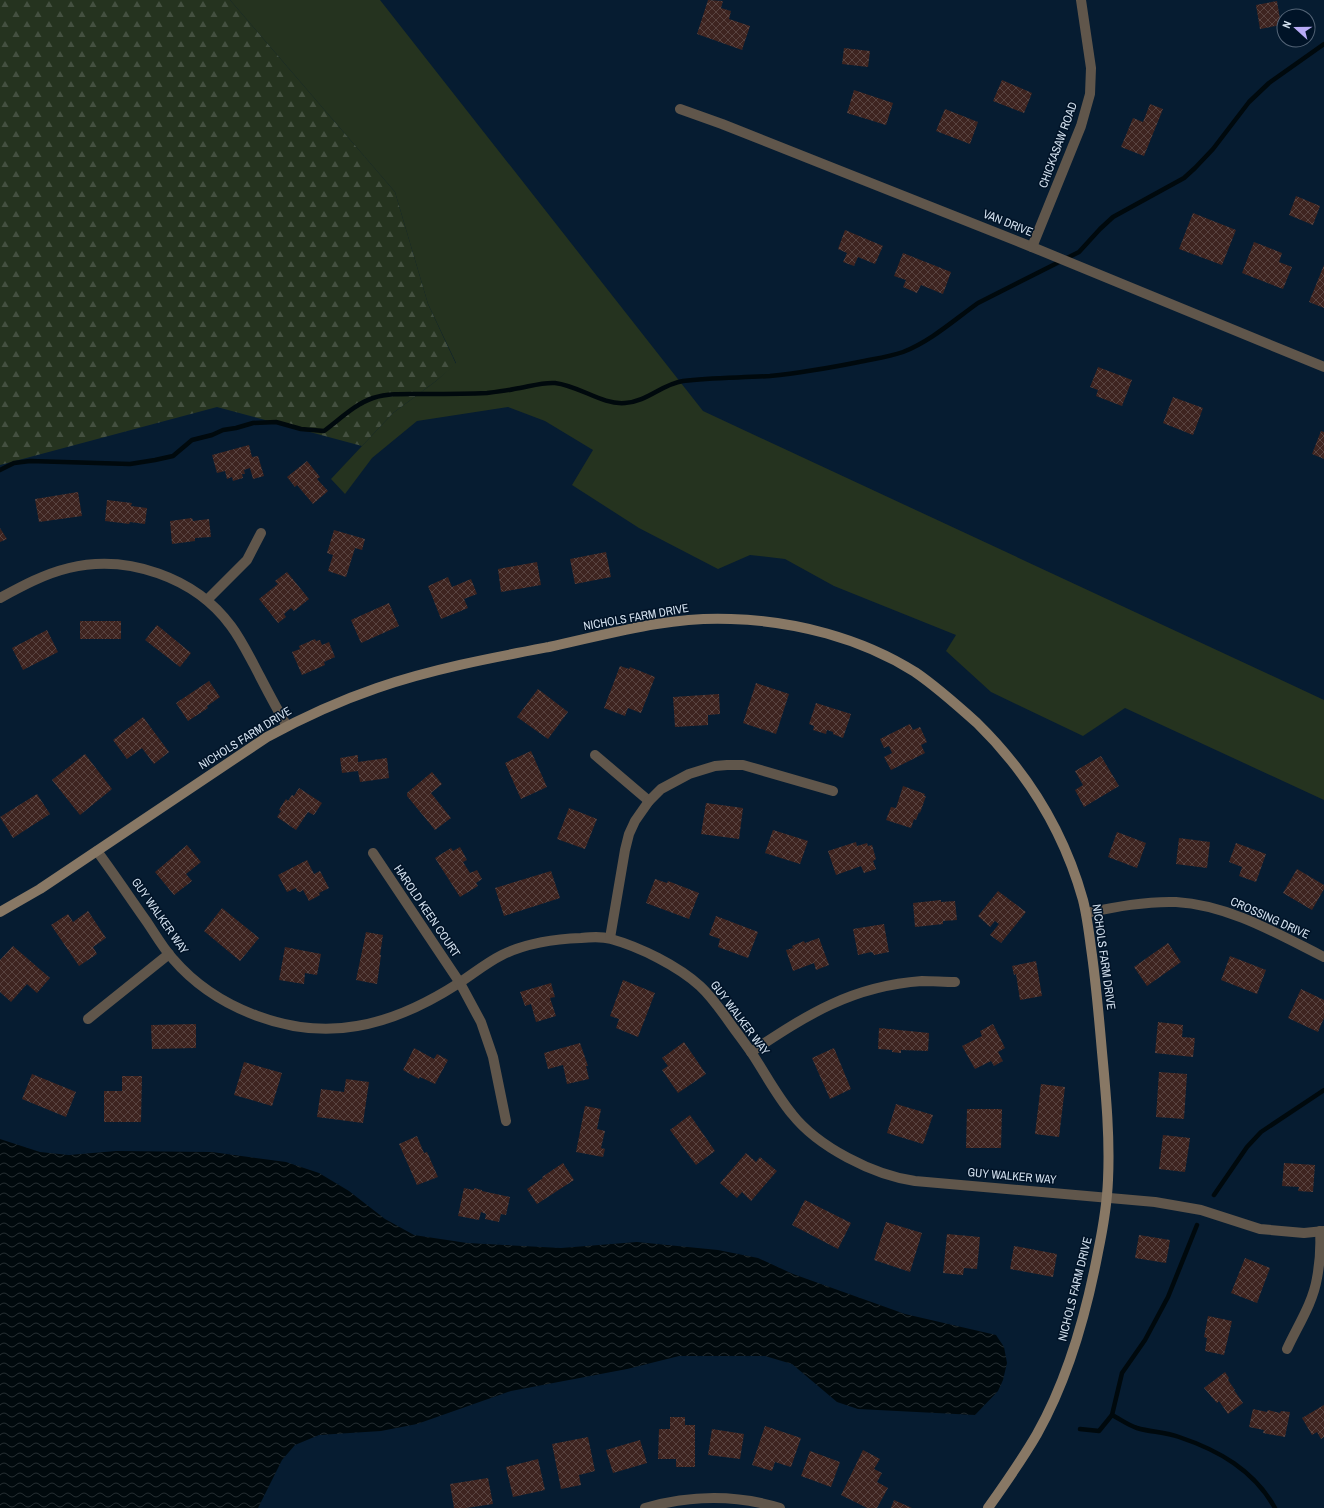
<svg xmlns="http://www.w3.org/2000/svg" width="1324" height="1508" viewBox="0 0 1324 1508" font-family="'Archivo Narrow',sans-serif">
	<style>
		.grass { fill: #25331f }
		.forest { fill: url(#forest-firs) }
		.water { fill: url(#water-waves) }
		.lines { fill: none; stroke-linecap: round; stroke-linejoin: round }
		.stream { stroke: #00090d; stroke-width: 4.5 }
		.building { fill: url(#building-cross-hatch) }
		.street { stroke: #60564b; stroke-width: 10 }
		.secondary { stroke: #887865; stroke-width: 10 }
		.labels { text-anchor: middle; stroke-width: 3; stroke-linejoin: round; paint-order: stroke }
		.street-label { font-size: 12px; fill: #d2e0ee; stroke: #001327 }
	</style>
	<defs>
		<pattern id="forest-firs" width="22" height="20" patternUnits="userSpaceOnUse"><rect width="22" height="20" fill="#25331f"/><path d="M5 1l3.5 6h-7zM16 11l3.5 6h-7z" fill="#445040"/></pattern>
		<pattern id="water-waves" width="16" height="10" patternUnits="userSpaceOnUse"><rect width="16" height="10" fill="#00090d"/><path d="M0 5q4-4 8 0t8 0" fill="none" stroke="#242d31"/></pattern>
		<pattern id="building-cross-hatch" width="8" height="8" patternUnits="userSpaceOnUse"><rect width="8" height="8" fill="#3e2420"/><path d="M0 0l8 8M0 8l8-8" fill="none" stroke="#594441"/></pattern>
	</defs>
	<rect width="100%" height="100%" fill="#061c31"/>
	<!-- grass -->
	<path class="grass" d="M230,0H380L703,411L1324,700V800L1125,708L1083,736L991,692L946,651L956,635L834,586L785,559L750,555L718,569L639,528L572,485L593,450L545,421L508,407L417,421L372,458L345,494L331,479L393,413L436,381L456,363L428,304L395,192Z"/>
	<!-- forest -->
	<path class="forest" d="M0,0H230L395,192L428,304L456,364L436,381L393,413L362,446L217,407L0,465Z"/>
	<!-- water -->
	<path class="water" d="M0,1139L40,1152L69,1155L116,1151L212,1152L286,1162L319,1173L349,1191L385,1219L414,1235L467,1243L561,1248L637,1242L718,1250L758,1258L793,1274L905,1314L996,1335L1004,1347L1007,1363L1003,1380L998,1391L975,1415L858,1409L837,1402L792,1364L765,1356H679L627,1369L511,1391L417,1424L381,1431L319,1435L295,1445L282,1460L258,1508H0Z"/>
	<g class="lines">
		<!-- stream -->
		<g class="stream">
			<path d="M0,470L14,463L30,461L130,464L155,460L173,456L192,440L212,435L223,430L236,428L253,423L276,422L301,429L324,431C339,420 355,404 373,398C389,393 407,394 424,394C445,394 466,394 487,393C496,392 505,391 514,389C528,387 542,382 555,383C580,386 602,405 625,403C647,402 662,384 683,381C712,377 741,378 770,376C800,373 829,368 859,362C873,359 889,357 903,352C931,341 954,320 978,303L1079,252L1100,229L1113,217L1184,178L1195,168L1213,149L1249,102L1269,83L1324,44"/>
			<path d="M1214,1195L1247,1147L1261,1132L1324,1090"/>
			<path d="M1112,1415L1122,1373L1145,1340L1168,1297L1197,1225"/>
			<path d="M1080,1429L1099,1431L1112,1415C1120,1419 1128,1425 1137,1428C1150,1432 1165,1432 1179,1437C1218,1450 1254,1470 1275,1508"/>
		</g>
	</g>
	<!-- building -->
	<g class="building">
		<path d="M708,0L723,1L721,8L731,11L729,19L750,26L742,50L697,34Z"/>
		<path d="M1277,1L1281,25L1260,29L1256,5Z"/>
		<path d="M844,48L870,51L868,67L842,64Z"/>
		<path d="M1002,80L1032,93L1024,113L993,101Z"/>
		<path d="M854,90L893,103L886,125L847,113Z"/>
		<path d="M1150,104L1163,109L1144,156L1121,147L1133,118L1143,122Z"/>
		<path d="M945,109L978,122L970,144L936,131Z"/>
		<path d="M1296,196L1320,206L1313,225L1289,215Z"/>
		<path d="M1193,213L1236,230L1222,265L1179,249Z"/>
		<path d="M845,230L883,246L875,264L858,257L854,266L843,262L847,253L838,249Z"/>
		<path d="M1254,242L1282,253L1279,262L1292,267L1283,289L1242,273Z"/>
		<path d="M903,253L951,272L943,294L921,285L917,293L903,287L906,280L894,276Z"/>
		<path d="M1324,265V308L1309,302Z"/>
		<path d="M1098,367L1132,380L1122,406L1096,396L1098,390L1090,387Z"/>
		<path d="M1173,397L1203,408L1193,435L1163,423Z"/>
		<path d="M1321,431L1324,432V459L1312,454Z"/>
		<path d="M249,445L252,457L258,456L264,476L253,479L250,468L244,470L245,474H242L243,478L233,481L232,477L227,479L225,471L217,473L212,455Z"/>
		<path d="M307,461L320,477L317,479L328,491L313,504L297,485L295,487L287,477Z"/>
		<path d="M78,492L82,516L39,522L35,499Z"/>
		<path d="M107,500L132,503L131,506L147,508L145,524L130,522L129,524L122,523L105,521Z"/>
		<path d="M192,518L193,521L209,519L211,537L195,538V541L172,544L170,521Z"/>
		<path d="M0,528L7,539L0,542Z"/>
		<path d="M334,530L365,539L362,550L355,548L346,577L328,571L333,555L327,553Z"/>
		<path d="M606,552L611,577L575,584L570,559Z"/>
		<path d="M537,562L541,585L501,592L498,569Z"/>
		<path d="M287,572L309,599L294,611L291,608L284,614L286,617L278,623L259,599L278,584L275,581Z"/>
		<path d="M448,577L452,587L471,579L477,594L464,599L468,608L441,619L428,586Z"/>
		<path d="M389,603L399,626L361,643L351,620Z"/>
		<rect x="80" y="621" width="41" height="18"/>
		<path d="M157,625L191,653L180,667L145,640Z"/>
		<path d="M47,630L58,652L23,670L12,648Z"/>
		<path d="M315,639L316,641L320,640L322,645L329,642L335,657L324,662L325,665L302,675L292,652L300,649L299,646Z"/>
		<path d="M620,666L629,669L630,667L655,677L641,713L628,708L625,716L604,708Z"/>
		<path d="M209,681L220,697L207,706L208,708L188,721L176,703Z"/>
		<path d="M756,683L789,694L776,734L743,723Z"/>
		<path d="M538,689L568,712L548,739L517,717Z"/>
		<path d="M719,694L720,714L708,715V725L675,727L673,697Z"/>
		<path d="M816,703L851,714L843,738L833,734V732L827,730L826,734L813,730L814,726L809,724Z"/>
		<path d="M143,717L169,752L154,764L142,748L127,759L113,740Z"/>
		<path d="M910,724L913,730L920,727L927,742L921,745L925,753L891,770L884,757L892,753L889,746L884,748L880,739Z"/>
		<path d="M531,751L547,787L521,799L505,763Z"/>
		<path d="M85,754L112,789L80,815L52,780Z"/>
		<path d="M358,755V762L387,758L389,778L360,782L358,771L342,773L340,758Z"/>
		<path d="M1101,756L1119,786L1084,807L1075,790L1083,785L1075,771Z"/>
		<path d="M432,772L442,784L431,793L451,818L435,830L407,796V793Z"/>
		<path d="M903,786L925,794L924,796H926L920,813L919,812L916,820L914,819L911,828L886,820L891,807L896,808Z"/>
		<path d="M299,788L322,803L314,815L308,812L296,830L277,817L281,811L279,810L286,799L288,801L292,795L294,796Z"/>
		<path d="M37,794L50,814L13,838L0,817Z"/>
		<path d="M706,803L743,808L739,839L701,834Z"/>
		<path d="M569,808L597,819L585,849L557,839Z"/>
		<path d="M773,830L808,841L800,864L765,853Z"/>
		<path d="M1117,832L1146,843L1137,868L1108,857Z"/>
		<path d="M1179,838L1210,842L1207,868L1176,864Z"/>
		<path d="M856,842L857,846L867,843L868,846L872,845L876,859L873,861L876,869L864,873L861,866L836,875L828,851Z"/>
		<path d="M1236,843L1266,854L1256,882L1239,876L1242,867L1229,862Z"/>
		<path d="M187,845L201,862L186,874L192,881L174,895L155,872Z"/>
		<path d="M460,847L467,860L463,862L470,873L477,870L482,879L476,883L478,886L460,897L435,858L451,848L453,851Z"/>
		<path d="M307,860L314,874L320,871L329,888L319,893L320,895L309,901L303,890L300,892L297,891L296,888L287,892L278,875Z"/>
		<path d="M1297,869L1324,885V889L1312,910L1283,893Z"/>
		<path d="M551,871L560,898L504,916L495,888Z"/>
		<path d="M655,879L667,883L668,881L699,893L689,919L646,903Z"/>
		<path d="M998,891L1026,912L1001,943L990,935L999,924L995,921L990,927L978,916Z"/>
		<path d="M941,900V902L955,901L957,920L943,921V924L915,927L913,903Z"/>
		<path d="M222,908L259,938L240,961L204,931Z"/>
		<path d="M88,911L106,938L93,947L97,954L79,966L51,925L68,914L73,922Z"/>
		<path d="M716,916L758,932L748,958L718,947L720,939L709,935Z"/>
		<path d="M884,924L889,952L874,955L873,953L871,952L858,955L853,929Z"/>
		<path d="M366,932L383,935L380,955H381L377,984L356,980Z"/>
		<path d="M819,938L829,965L816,970L814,963L793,971L786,950L793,948L792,946L804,941L805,943Z"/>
		<path d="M1168,943L1181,962L1147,986L1134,967Z"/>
		<path d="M13,946L50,978L37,993L27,984L11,1002L0,992V960Z"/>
		<path d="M285,947L321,954L317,975L305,973L304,984L279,980Z"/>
		<path d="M1230,956L1266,970L1257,994L1221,980Z"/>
		<path d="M1036,961L1042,996L1020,1000L1016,974L1014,975L1012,966Z"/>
		<path d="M623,980L655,993L638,1037L616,1028L619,1019L610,1016Z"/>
		<path d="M551,983L555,997L550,998L556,1016L536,1022L531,1004L525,1006L520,992Z"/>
		<path d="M1301,989L1324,1000V1018L1318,1032L1288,1018Z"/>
		<path d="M1158,1022L1183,1025L1182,1037L1195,1038L1193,1057L1155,1053Z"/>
		<path d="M196,1024V1048L152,1049L151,1025Z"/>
		<path d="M993,1024L1005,1048L998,1052L1003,1061L994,1066L991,1061L975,1069L962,1046L982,1036L980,1031Z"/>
		<path d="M879,1028L929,1033L928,1051L901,1050V1053L892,1052V1050L878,1049Z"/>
		<path d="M684,1042L706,1074L678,1093L662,1070L668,1066L662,1058Z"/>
		<path d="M580,1043L588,1066H586L589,1079L567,1084L563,1065L548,1069L544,1053Z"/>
		<path d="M414,1048L434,1059L437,1054L448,1060L435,1084L420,1077L419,1079L403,1070Z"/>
		<path d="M834,1048L851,1089L830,1099L812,1058Z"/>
		<path d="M244,1062L282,1073L272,1106L234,1095Z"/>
		<path d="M1159,1072L1187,1074L1184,1119L1156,1117Z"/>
		<path d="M32,1074L76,1092L66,1117L22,1099Z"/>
		<path d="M122,1076H142L141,1122H104V1091H122Z"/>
		<path d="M346,1079L369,1082L363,1123L317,1117L321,1089L344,1092Z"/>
		<path d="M1041,1084L1065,1087L1059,1137L1035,1134Z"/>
		<path d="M896,1104L933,1115L923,1144L887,1133Z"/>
		<path d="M585,1106L601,1109L597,1129L605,1131L601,1148L605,1149L603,1157L576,1152Z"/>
		<path d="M967,1109H1002L1001,1148H966Z"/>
		<path d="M690,1115L715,1151L696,1165L670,1130Z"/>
		<path d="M1163,1135L1190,1138L1185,1172L1159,1169Z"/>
		<path d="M417,1136L424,1153L427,1152L438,1177L417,1185L399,1144Z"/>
		<path d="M746,1153L756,1162L760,1157L777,1171L751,1201L742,1192L737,1198L720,1183Z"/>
		<path d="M563,1163L574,1180L537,1204L527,1189L543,1178L542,1177Z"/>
		<path d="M1284,1163L1315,1165L1313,1192L1298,1191L1299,1187L1282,1186Z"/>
		<path d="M464,1188L474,1190V1188L482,1190V1191L510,1197L506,1215L501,1214L499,1222L485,1219L486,1214L481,1212L479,1220L458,1216Z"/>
		<path d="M805,1200L851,1223L838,1249L792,1225Z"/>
		<path d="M886,1222L922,1233L910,1272L874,1260Z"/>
		<path d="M947,1234L980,1237L977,1269L964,1268L963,1275L943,1273Z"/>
		<path d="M1139,1235L1170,1240L1166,1263L1135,1258Z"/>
		<path d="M1014,1246L1057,1254L1053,1277L1010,1269Z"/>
		<path d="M1245,1258L1270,1268L1257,1303L1231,1293Z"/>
		<path d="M1208,1316L1232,1321L1224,1355L1205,1351L1207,1338L1204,1337Z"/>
		<path d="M1225,1372L1229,1378L1228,1380L1235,1390H1234L1243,1403L1228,1414L1219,1401L1217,1403L1204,1388Z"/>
		<path d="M1324,1405V1437L1321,1439L1317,1432L1312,1435L1302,1418Z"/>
		<path d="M1253,1409L1267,1412L1268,1410L1280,1413L1281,1411L1290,1412L1285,1437L1263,1433L1264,1430L1249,1427Z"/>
		<path d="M670,1417H685V1425H695V1467H676V1459H658L659,1429H670Z"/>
		<path d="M765,1426L801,1438L791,1467L775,1462L772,1471L752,1465Z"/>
		<path d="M712,1429L744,1434L740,1459L708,1455Z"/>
		<path d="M588,1437L595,1471L579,1475L581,1485L561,1489L552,1444Z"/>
		<path d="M640,1440L647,1463L613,1473L606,1450Z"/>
		<path d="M863,1450L880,1459L874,1469L882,1473L877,1482L888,1488L877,1508H867L841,1495Z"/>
		<path d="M810,1451L840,1462L831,1487L801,1476Z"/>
		<path d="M538,1459L545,1490L513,1497L506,1467Z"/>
		<path d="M488,1478L493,1504L466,1508H454L450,1484Z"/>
		<path d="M894,1500L912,1508H891Z"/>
	</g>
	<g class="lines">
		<!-- street -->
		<g class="street">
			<path d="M680,109L722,124L1032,247L1324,367"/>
			<path d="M1032,247L1081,126L1090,94L1091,68L1081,0"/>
			<path d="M0,598C22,586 44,574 69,568C127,554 195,577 231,626C240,638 247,652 254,665C265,686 275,706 287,726"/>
			<path d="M207,600L247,560L261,533"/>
			<path d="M595,755L649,801"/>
			<path d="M97,851C114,874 130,898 147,922C155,934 163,948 173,959C216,1009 292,1038 357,1026C394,1020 428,1003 459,983C473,974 486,963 502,955C526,943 554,939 581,938C591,937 601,936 611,939C640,947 678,966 700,986C714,999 724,1015 735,1030C741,1038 747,1046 753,1055C766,1075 777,1096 792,1114C818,1147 873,1175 915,1181L1155,1202L1201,1210L1260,1229L1304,1233L1324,1231"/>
			<path d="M373,853L460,983L481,1022L493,1057L506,1121"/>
			<path d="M1086,913C1115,907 1146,901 1176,902C1229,905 1278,934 1324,957"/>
			<path d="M610,938L625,850L629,834L635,821L649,801L661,789L689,774L715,766L727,765H743L833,791"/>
			<path d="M88,1019L169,954"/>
			<path d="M751,1052C807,1015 851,986 922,981C933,981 944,982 955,982"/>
			<path d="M1287,1349C1297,1327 1313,1303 1317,1278C1320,1262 1321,1247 1320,1231"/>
			<path d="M645,1508C691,1495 734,1494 780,1508"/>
		</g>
		<!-- secondary -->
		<path class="secondary" d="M0,912L40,889L267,737C302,718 339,701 377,688C432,669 491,658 549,647C609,634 670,616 731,619C795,621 861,638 915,672C937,687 957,705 977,723C1027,772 1064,832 1083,900C1087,916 1089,932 1091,948C1096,982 1099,1017 1102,1052C1106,1095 1110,1137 1108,1180C1107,1205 1103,1228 1098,1252C1086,1315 1068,1379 1037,1434C1022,1460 1005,1484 988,1508"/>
	</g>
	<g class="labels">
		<!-- street labels -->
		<g class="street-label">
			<text transform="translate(1058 145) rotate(-70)" y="4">CHICKASAW ROAD</text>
			<text transform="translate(1008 223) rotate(22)" y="4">VAN DRIVE</text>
			<text transform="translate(636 617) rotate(-10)" y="4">NICHOLS FARM DRIVE</text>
			<text transform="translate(245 738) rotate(-32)" y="4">NICHOLS FARM DRIVE</text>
			<text transform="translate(427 911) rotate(56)" y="4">HAROLD KEEN COURT</text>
			<text transform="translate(160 916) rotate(55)" y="4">GUY WALKER WAY</text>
			<text transform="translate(1270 918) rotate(24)" y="4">CROSSING DRIVE</text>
			<text transform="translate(1104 957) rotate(82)" y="4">NICHOLS FARM DRIVE</text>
			<text transform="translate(740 1018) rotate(53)" y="4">GUY WALKER WAY</text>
			<text transform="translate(1012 1176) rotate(5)" y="4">GUY WALKER WAY</text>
			<text transform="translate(1075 1289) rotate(-76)" y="4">NICHOLS FARM DRIVE</text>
		</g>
	</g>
	<!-- north arrow -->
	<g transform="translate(1296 28) rotate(291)"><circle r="19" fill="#001327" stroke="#546577"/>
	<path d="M0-3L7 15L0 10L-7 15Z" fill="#b8abf7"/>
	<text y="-6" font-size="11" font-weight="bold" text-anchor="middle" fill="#d2e0ee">N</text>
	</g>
</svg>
